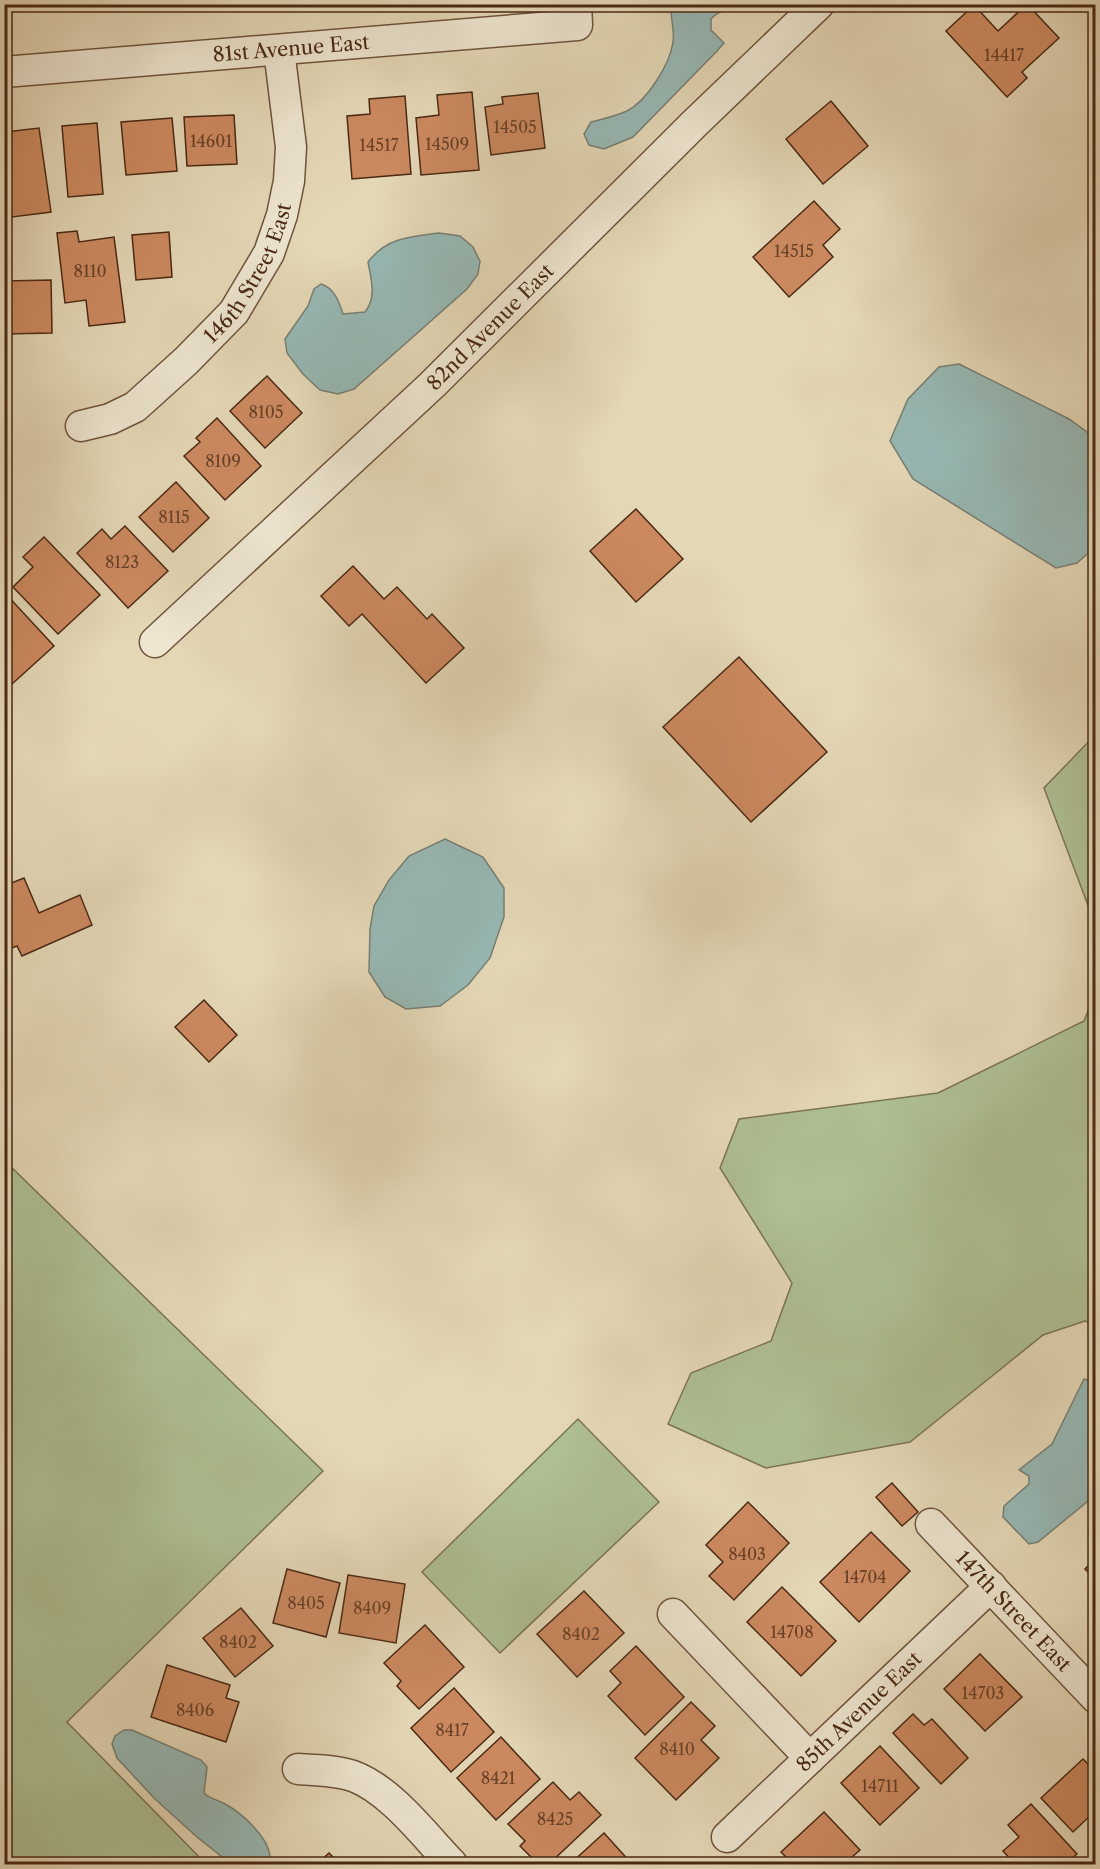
<svg xmlns="http://www.w3.org/2000/svg" width="1100" height="1869" viewBox="0 0 1100 1869" font-family="'Libre Caslon Text',serif">
	<style>
		.green { fill: #aebf93; stroke: #7c7454; stroke-width: 1.5 }
		.water { fill: #97b8b4; stroke: #787f74; stroke-width: 1.5 }
		.building { fill: #cc8960; stroke: #4a2914; stroke-width: 1.5 }
		.lines { fill: none; stroke-linecap: round; stroke-linejoin: round }
		.minor-casing { stroke: #70543c; stroke-width: 33 }
		.minor { stroke: #ede5d0; stroke-width: 30 }
		.labels { text-anchor: middle; stroke-width: 4.5; stroke-linejoin: round; paint-order: stroke }
		.number-label { font-size: 16px; fill: #6a4127 }
		.street-label { font-size: 20px; fill: #4a2914; stroke: #ede5d0 }
	</style>
	<rect width="100%" height="100%" fill="#e4d7b6"/>
	<filter id="stains"><feTurbulence type="fractalNoise" baseFrequency=".00333" numOctaves="4"/><feColorMatrix values="0 0 0 0 .2 0 0 0 0 .09 0 0 0 0 .02 0 0 0 .5 -.17"/></filter>
	<radialGradient id="worn" r=".72"><stop offset=".6" stop-color="#630" stop-opacity="0"/><stop offset="1" stop-color="#630" stop-opacity=".3"/></radialGradient>
	<!-- green -->
	<g class="green">
		<path d="M1095,735V924L1044,788Z"/>
		<path d="M1095,993V1325L1085,1321L1043,1335L910,1442L766,1468L668,1424L691,1373L771,1341L792,1283L720,1168L739,1119L938,1093L1084,1021Z"/>
		<path d="M5,1161L323,1471L67,1722L206,1864H5Z"/>
		<path d="M578,1419L659,1502L500,1653L422,1572Z"/>
	</g>
	<!-- water -->
	<g class="water">
		<path d="M671,5H763C759,6 753,9 749,10C734,12 722,6 711,19V30L724,43L717,51L633,137L604,149L589,145L584,134L591,122C603,119 616,116 627,111C647,101 670,64 673,42C675,30 670,17 671,5Z"/>
		<path d="M439,233L460,236L473,247L480,261L478,274L467,289L354,389L338,394L320,390L303,374L287,353L285,339L308,306L314,289L321,284C334,288 339,301 343,314L365,312C377,297 371,279 368,262C387,237 410,237 439,233Z"/>
		<path d="M959,364L1069,419L1095,438V547L1077,563L1056,568L913,479L890,441L908,399L939,367Z"/>
		<path d="M445,839L483,857L504,888V917L490,958L468,985L440,1006L406,1009L385,997L369,972L370,929L374,906L389,880L409,856Z"/>
		<path d="M1084,1379L1095,1383V1492L1093,1497L1038,1542L1029,1544L1003,1517L1004,1506L1029,1484V1476L1019,1470L1052,1444Z"/>
		<path d="M124,1730H132L201,1760L207,1767L204,1793C210,1799 218,1800 225,1804C242,1813 268,1837 270,1856L263,1864H231L197,1837L155,1799L117,1758L112,1744L115,1736Z"/>
	</g>
	<!-- building -->
	<g class="building">
		<path d="M1027,4L1059,38L1022,72L1027,78L1007,97L946,31L974,5L998,31Z"/>
		<path d="M472,92L479,170L421,175L416,118L439,115L437,95Z"/>
		<path d="M538,93L545,148L491,155L485,107L503,104L502,97Z"/>
		<path d="M405,96L411,174L352,179L347,116L370,114L369,99Z"/>
		<path d="M831,101L868,146L823,184L786,139Z"/>
		<path d="M234,115L237,164L187,166L184,117Z"/>
		<path d="M172,118L177,171L126,175L121,122Z"/>
		<path d="M97,123L103,194L68,197L62,126Z"/>
		<path d="M39,128L51,212L4,218V158L9,157L6,132Z"/>
		<path d="M814,201L840,229L823,245L833,257L789,297L753,257Z"/>
		<path d="M77,231L79,242L114,237L125,322L89,326L86,300L65,303L57,233Z"/>
		<path d="M169,232L172,277L136,280L132,235Z"/>
		<path d="M51,280L52,333L4,334V281Z"/>
		<path d="M267,376L302,413L265,448L230,411Z"/>
		<path d="M217,418L261,466L225,500L184,456L200,442L196,438Z"/>
		<path d="M176,482L209,518L173,552L139,517Z"/>
		<path d="M636,509L683,559L636,602L590,551Z"/>
		<path d="M125,526L168,571L128,608L77,553L102,529L111,539Z"/>
		<path d="M44,537L100,595L58,634L13,587L33,567L23,557Z"/>
		<path d="M353,566L384,599L397,587L427,619L432,614L464,648L426,683L362,614L349,626L321,596Z"/>
		<path d="M4,592L54,646L12,684L4,675Z"/>
		<path d="M739,657L827,752L751,822L663,727Z"/>
		<path d="M24,878L39,913L80,895L92,925L22,956L17,946L4,951V886Z"/>
		<path d="M204,1000L237,1035L209,1062L175,1027Z"/>
		<path d="M892,1483L918,1512L902,1526L876,1497Z"/>
		<path d="M748,1502L789,1543L734,1600L709,1576L723,1562L706,1545Z"/>
		<path d="M871,1532L910,1571L859,1622L820,1582Z"/>
		<path d="M1096,1558V1580L1085,1569Z"/>
		<path d="M287,1569L340,1583L326,1637L273,1623Z"/>
		<path d="M348,1575L405,1584L396,1643L339,1633Z"/>
		<path d="M782,1587L836,1641L801,1676L747,1622Z"/>
		<path d="M584,1591L624,1633L577,1677L537,1634Z"/>
		<path d="M241,1608L273,1646L235,1677L203,1638Z"/>
		<path d="M425,1625L464,1667L419,1709L397,1686L401,1681L384,1663Z"/>
		<path d="M636,1646L684,1697L645,1735L608,1696L621,1683L610,1671Z"/>
		<path d="M980,1654L1022,1697L985,1731L944,1689Z"/>
		<path d="M167,1665L230,1685L226,1698L239,1702L226,1742L151,1717Z"/>
		<path d="M454,1688L494,1732L451,1772L411,1728Z"/>
		<path d="M691,1702L715,1726L701,1740L719,1758L676,1800L635,1758Z"/>
		<path d="M913,1714L924,1725L932,1719L968,1758L941,1784L893,1733Z"/>
		<path d="M501,1737L540,1779L496,1820L457,1778Z"/>
		<path d="M880,1746L919,1788L880,1825L841,1783Z"/>
		<path d="M1083,1759L1096,1772V1818L1092,1814L1073,1832L1041,1798Z"/>
		<path d="M553,1782L570,1800L579,1792L601,1815L549,1864H538L520,1846L525,1841L508,1824Z"/>
		<path d="M1031,1804L1077,1854L1065,1864H1015L1003,1851L1019,1837L1008,1825Z"/>
		<path d="M824,1812L860,1850L844,1864H793L781,1852Z"/>
		<path d="M604,1833L632,1864H570Z"/>
		<path d="M329,1853L340,1864H317Z"/>
	</g>
	<g class="lines">
		<defs>
			<g id="minor">
				<path id="s1" d="M4,72L577,25L576,4"/>
				<path id="s2" d="M81,426L110,419L135,407L186,361L234,312L269,253L282,215L289,181L291,147L279,50"/>
				<path id="s3" d="M155,642L432,385L694,124L819,4"/>
				<path id="s4" d="M931,1524L1096,1698"/>
				<path d="M673,1614L810,1758"/>
				<path d="M298,1769C316,1770 335,1770 353,1776C391,1790 425,1836 452,1864"/>
				<path id="s5" d="M727,1837L991,1586"/>
			</g>
		</defs>
		<!-- minor casing -->
		<use href="#minor" class="minor-casing"/>
		<!-- minor -->
		<use href="#minor" class="minor"/>
	</g>
	<g class="labels">
		<!-- number labels -->
		<g class="number-label">
			<text x="1004" y="61">14417</text>
			<text x="515" y="133">14505</text>
			<text x="211" y="147">14601</text>
			<text x="447" y="150">14509</text>
			<text x="379" y="151">14517</text>
			<text x="794" y="257">14515</text>
			<text x="90" y="277">8110</text>
			<text x="266" y="418">8105</text>
			<text x="223" y="467">8109</text>
			<text x="174" y="523">8115</text>
			<text x="122" y="568">8123</text>
			<text x="747" y="1560">8403</text>
			<text x="865" y="1583">14704</text>
			<text x="306" y="1609">8405</text>
			<text x="372" y="1614">8409</text>
			<text x="792" y="1638">14708</text>
			<text x="581" y="1640">8402</text>
			<text x="238" y="1648">8402</text>
			<text x="983" y="1699">14703</text>
			<text x="195" y="1716">8406</text>
			<text x="452" y="1736">8417</text>
			<text x="677" y="1755">8410</text>
			<text x="498" y="1784">8421</text>
			<text x="880" y="1792">14711</text>
			<text x="555" y="1825">8425</text>
		</g>
		<!-- street labels -->
		<g class="street-label">
			<text dy="7" stroke="none"><textPath href="#s1" startOffset="288">81st Avenue East</textPath></text>
			<text dy="7" stroke="none"><textPath href="#s2" startOffset="236">146th Street East</textPath></text>
			<text dy="7" stroke="none"><textPath href="#s3" startOffset="460">82nd Avenue East</textPath></text>
			<text dy="7" stroke="none"><textPath href="#s4" startOffset="120">147th Street East</textPath></text>
			<text dy="7" stroke="none"><textPath href="#s5" startOffset="182">85th Avenue East</textPath></text>
		</g>
	</g>
	<!-- margin -->
	<rect width="1100" height="1869" fill="none" stroke="#e4d7b6" stroke-width="24"/>
	<rect x="6" y="6" width="1088" height="1857" fill="none" stroke="#4a2914" stroke-width="3"/>
	<rect x="12" y="12" width="1076" height="1845" fill="none" stroke="#4a2914" stroke-width="1.5"/>
	<rect width="100%" height="100%" filter="url(#stains)"/>
	<rect width="100%" height="100%" fill="url(#worn)"/>
</svg>
